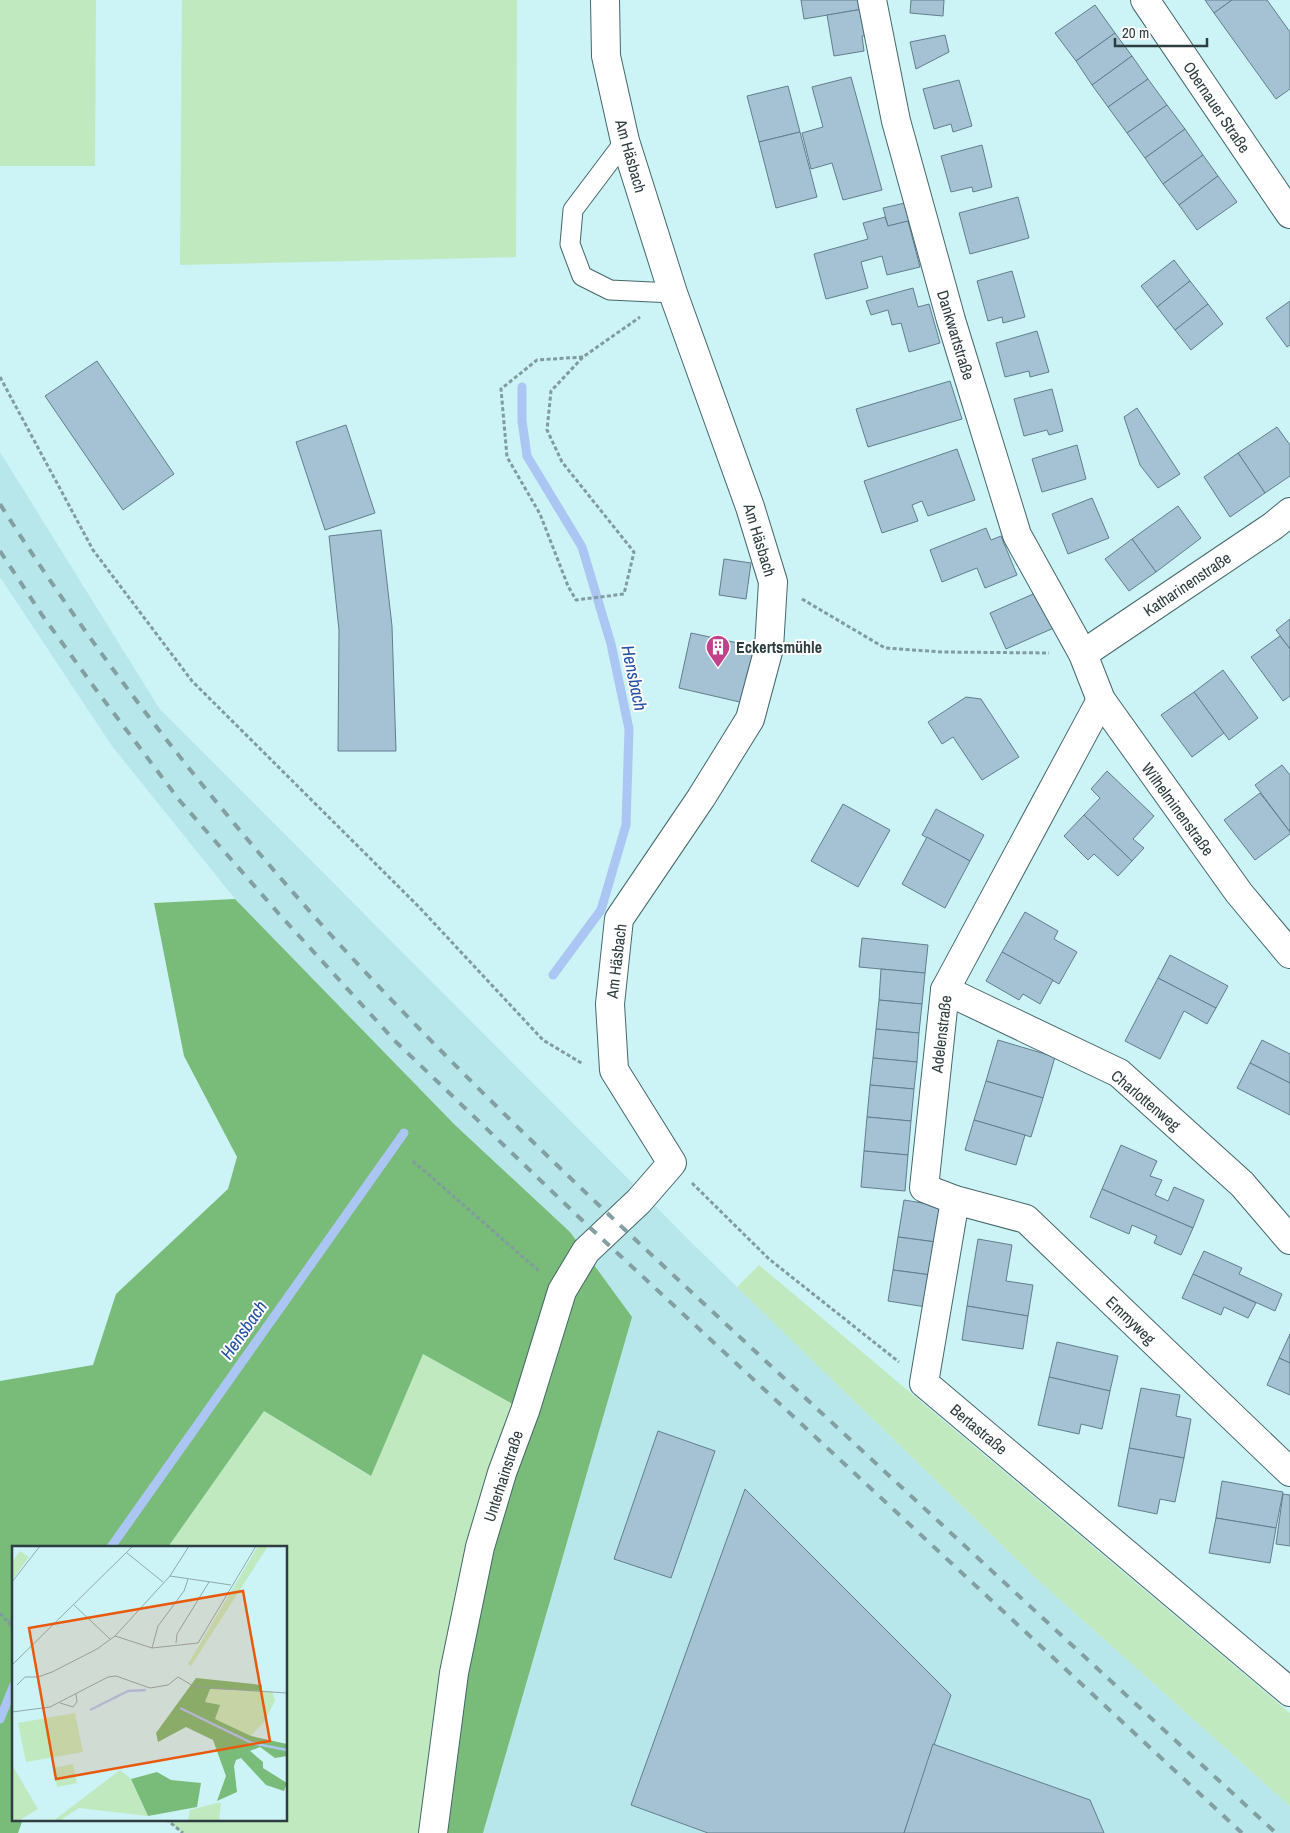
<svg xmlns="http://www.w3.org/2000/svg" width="1290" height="1833" viewBox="0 0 1290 1833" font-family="'Archivo Narrow',sans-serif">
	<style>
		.built { fill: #b7e7ea }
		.green { fill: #c0e9bf }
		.forest { fill: #79bb78 }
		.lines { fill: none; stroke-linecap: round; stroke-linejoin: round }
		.stream { stroke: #acc6f3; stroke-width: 9 }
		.building { fill: #a4c2d3; stroke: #627e8d }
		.lane-casing { stroke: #45676a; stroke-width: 21 }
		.street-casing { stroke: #45676a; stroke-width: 30 }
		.secondary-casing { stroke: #45676a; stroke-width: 30 }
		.path { stroke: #819c9f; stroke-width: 3; stroke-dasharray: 4 2.5; stroke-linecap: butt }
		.lane { stroke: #fff; stroke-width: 19 }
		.street { stroke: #fff; stroke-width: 28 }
		.secondary { stroke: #fff; stroke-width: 28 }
		.rail { stroke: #839fa1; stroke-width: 4; stroke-dasharray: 9 9; stroke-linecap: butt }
		.labels { text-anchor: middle; stroke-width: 4; stroke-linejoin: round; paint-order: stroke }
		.street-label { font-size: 16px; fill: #2e3d3f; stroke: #fff }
		.poi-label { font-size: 16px; font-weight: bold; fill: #2e3d3f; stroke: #fff; text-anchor: start }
		.water-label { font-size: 18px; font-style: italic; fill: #2450a5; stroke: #fff }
		.inset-river { fill: none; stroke: #acc6f3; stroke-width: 2.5 }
		.inset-road { fill: none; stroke: #8daaad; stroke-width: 1 }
		.view { fill: #e8590c; fill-opacity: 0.15; stroke: #e8590c; stroke-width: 2.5 }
		.inset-edge { fill: none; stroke: #2e3d3f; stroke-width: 2.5 }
	</style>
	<rect width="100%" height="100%" fill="#ccf3f6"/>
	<!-- built -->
	<path class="built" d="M0,452L159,708L694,1245L1037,1579L1290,1806V1833H483L631,1317L570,1232L455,1125L235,899L112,746L0,577Z"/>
	<!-- green -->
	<g class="green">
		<path d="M0,0H96L95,166H0Z"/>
		<path d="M182,0H517L516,257L180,265Z"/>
		<path d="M759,1265L1290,1713V1806L1037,1579L737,1287Z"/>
		<path d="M423,1354L525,1411L433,1833H183L166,1819H286V1547H168L264,1411L370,1476Z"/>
	</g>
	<!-- forest -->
	<path class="forest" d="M235,899L455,1125L570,1232L632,1317L483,1833H433L454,1673L525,1411L423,1354L371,1476L264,1411L168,1547H14V1819H23L18,1833H0V1381L93,1365L116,1294L228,1189L237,1157L184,1056L154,903Z"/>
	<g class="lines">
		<!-- stream -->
		<g class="stream">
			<path d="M522,387V421L527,456L582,547L611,644L629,729L626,825L601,910L553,975"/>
			<path d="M111,1547L404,1133"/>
			<path d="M0,1719L14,1685"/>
		</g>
	</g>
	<!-- building -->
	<g class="building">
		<path d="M801,0H868L869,8L804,19Z"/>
		<path d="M911,0H944L943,16L910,13Z"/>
		<path d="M1205,0H1232L1214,13Z"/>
		<path d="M1232,0H1267L1290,32V89L1276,99L1214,13Z"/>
		<path d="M1095,5L1115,33L1076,61L1055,33Z"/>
		<path d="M869,8L874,34L862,36L864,51L834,56L827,15Z"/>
		<path d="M1115,33L1132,56L1092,85L1076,61Z"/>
		<path d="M945,35L949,52L916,69L910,42Z"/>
		<path d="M1132,56L1148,79L1108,107L1092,85Z"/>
		<path d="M851,77L882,190L843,200L832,163L811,169L802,133L823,127L812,87Z"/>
		<path d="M1148,79L1167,105L1127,133L1108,107Z"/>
		<path d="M959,80L972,126L953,132L951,124L934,129L923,89Z"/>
		<path d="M788,86L800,132L759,142L747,96Z"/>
		<path d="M1167,105L1185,129L1145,158L1127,133Z"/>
		<path d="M1185,129L1203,155L1163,184L1145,158Z"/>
		<path d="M800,132L817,197L776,208L759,142Z"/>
		<path d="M982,145L992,187L973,192L972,187L951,192L941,156Z"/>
		<path d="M1203,155L1218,176L1179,205L1163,184Z"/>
		<path d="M1218,176L1237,202L1197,230L1179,205Z"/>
		<path d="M1018,197L1029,238L970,254L959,213Z"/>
		<path d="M905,203L909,221L888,226L883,208Z"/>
		<path d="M885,217L888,226L908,221L920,267L887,275L882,256L861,262L868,288L826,299L814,254L868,239L863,223Z"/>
		<path d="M1174,260L1190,281L1157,307L1141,286Z"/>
		<path d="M1012,271L1025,317L1003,323L1002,317L988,321L977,281Z"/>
		<path d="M1190,281L1208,304L1175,330L1157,307Z"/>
		<path d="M913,288L918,307L929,304L940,343L909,352L901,323L892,325L888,310L871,315L866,301Z"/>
		<path d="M1290,301V345L1287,347L1266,318Z"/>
		<path d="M1208,304L1223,324L1191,350L1175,330Z"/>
		<path d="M1037,331L1049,372L1030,377L1029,371L1005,377L996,343Z"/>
		<path d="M97,361L174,474L123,510L45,396Z"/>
		<path d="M950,381L962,419L868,447L856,409Z"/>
		<path d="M1052,389L1063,431L1049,435L1047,430L1024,436L1014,399Z"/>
		<path d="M1137,408L1180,474L1158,488L1140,465L1124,417Z"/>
		<path d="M346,425L375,513L325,530L296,442Z"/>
		<path d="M1277,427L1290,445V476L1265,493L1238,453Z"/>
		<path d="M1077,445L1086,479L1042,492L1032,459Z"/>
		<path d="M957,449L975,500L928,516L922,501L912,505L918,521L882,533L864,481Z"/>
		<path d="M1238,453L1265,493L1230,517L1204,477Z"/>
		<path d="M1092,498L1109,538L1068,554L1052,514Z"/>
		<path d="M1178,506L1201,538L1156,572L1132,539Z"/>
		<path d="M986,528L991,540L1001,536L1017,575L985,588L977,568L942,582L930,550Z"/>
		<path d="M381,530L392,626L396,751H338L339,630L329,536Z"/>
		<path d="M1132,539L1156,572L1129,591L1105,559Z"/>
		<path d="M724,559L751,563L746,599L719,595Z"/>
		<path d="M1040,591L1056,627L1006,649L990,613Z"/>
		<path d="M1290,619V649L1276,630Z"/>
		<path d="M691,633L757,647L744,703L679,688Z"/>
		<path d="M1280,636L1290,649V696L1283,701L1251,657Z"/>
		<path d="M1223,670L1258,718L1229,740L1194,692Z"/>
		<path d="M1194,692L1224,733L1192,757L1161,715Z"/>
		<path d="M966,697L981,699L1019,757L982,780L953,737L942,744L928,722Z"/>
		<path d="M1282,765L1290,775V832L1255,785Z"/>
		<path d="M1107,771L1154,816L1133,839L1144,848L1132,861L1084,815L1100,798L1091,789Z"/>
		<path d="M1260,793L1290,832V834L1255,860L1224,820Z"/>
		<path d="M843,804L890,830L858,887L811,861Z"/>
		<path d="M936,809L984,835L970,861L922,835Z"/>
		<path d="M1084,815L1132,861L1118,876L1094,854L1088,860L1064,836Z"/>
		<path d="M927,837L970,861L945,908L902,884Z"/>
		<path d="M1025,912L1058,931L1054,939L1077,952L1059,984L1002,952Z"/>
		<path d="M862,938L928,945L925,973L859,967Z"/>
		<path d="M1002,952L1053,980L1040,1004L1023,994L1019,1000L986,981Z"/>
		<path d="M1170,955L1228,986L1216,1008L1158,978Z"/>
		<path d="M881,969L925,973L922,1004L879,1000Z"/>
		<path d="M1158,978L1216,1008L1207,1024L1184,1011L1160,1059L1125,1041Z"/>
		<path d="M879,1000L922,1004L919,1033L876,1029Z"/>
		<path d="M876,1029L919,1033L917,1062L873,1058Z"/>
		<path d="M998,1040L1055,1057L1043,1098L986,1081Z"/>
		<path d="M1262,1040L1290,1054V1083L1250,1063Z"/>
		<path d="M873,1058L917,1062L914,1089L870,1085Z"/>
		<path d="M1250,1063L1290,1083V1115L1237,1088Z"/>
		<path d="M986,1081L1043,1098L1031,1137L974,1120Z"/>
		<path d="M870,1085L914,1089L911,1121L867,1117Z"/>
		<path d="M867,1117L911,1121L908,1155L864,1151Z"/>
		<path d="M974,1120L1025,1135L1016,1165L965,1150Z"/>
		<path d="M1121,1145L1157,1161L1150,1176L1162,1180L1155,1195L1168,1201L1174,1187L1204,1200L1193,1228L1102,1189Z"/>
		<path d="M864,1151L908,1155L905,1191L861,1187Z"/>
		<path d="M1102,1189L1193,1228L1181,1255L1154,1243L1157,1236L1132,1225L1129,1234L1090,1217Z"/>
		<path d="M904,1200L941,1206L936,1242L898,1237Z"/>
		<path d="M898,1237L936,1242L931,1275L893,1270Z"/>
		<path d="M978,1239L1012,1245L1006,1281L1033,1285L1028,1316L967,1306Z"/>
		<path d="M1204,1251L1242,1268L1239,1274L1282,1294L1275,1311L1193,1274Z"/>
		<path d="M893,1270L931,1275L926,1307L888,1301Z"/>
		<path d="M1193,1274L1256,1303L1248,1318L1224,1307L1221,1315L1182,1298Z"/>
		<path d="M967,1306L1028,1316L1023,1349L962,1340Z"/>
		<path d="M1290,1334V1363L1279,1358Z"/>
		<path d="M1057,1342L1118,1356L1110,1391L1049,1377Z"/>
		<path d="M1279,1358L1290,1363V1395L1267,1385Z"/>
		<path d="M1049,1377L1110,1391L1102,1429L1081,1424L1079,1434L1038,1425Z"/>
		<path d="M1141,1388L1180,1395L1176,1416L1191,1419L1184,1458L1129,1448Z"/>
		<path d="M658,1431L715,1451L671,1578L614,1559Z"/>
		<path d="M1129,1448L1184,1458L1175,1502L1160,1499L1157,1514L1118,1506Z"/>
		<path d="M1222,1481L1283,1492L1276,1528L1216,1518Z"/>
		<path d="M745,1489L951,1695L904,1833H708L631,1805Z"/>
		<path d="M1283,1494L1290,1495V1546L1276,1544Z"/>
		<path d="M1216,1518L1276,1528L1270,1563L1209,1553Z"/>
		<path d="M933,1744L1090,1800L1104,1833H904Z"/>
	</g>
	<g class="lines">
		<defs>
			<path id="lane" d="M625,141L573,210L570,244L582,276L610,290L673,293"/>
			<g id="street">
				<path d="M872,0L896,121L951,320L1017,535L1083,654L1101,700L1239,893L1290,954"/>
				<path d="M1083,654L1273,526L1290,512"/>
				<path d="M1101,700L945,990L924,1188L955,1200L924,1383L1290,1692"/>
				<path d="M945,990L1119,1073L1242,1184L1290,1240"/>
				<path d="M955,1200L1026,1219L1290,1472"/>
				<path d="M433,1833L454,1673L480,1547L502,1473L525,1411L562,1291L586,1251L639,1201L672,1163L614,1070L610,1004L619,919L701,798L750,719L769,648L773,582L750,507L673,293L625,141L606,56L605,0"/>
			</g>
			<path id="secondary" d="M1145,0L1290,214"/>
		</defs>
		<!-- lane casing -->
		<use href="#lane" class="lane-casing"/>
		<!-- street casing -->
		<use href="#street" class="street-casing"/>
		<!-- secondary casing -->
		<use href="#secondary" class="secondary-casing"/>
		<!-- path -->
		<g class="path">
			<path d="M583,357L537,360L501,389L507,457L540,514L568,586L576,600L624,594L634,552L562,462L547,430L551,391L583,357L640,317"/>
			<path d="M0,377L93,550L192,681L419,907L543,1040L583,1064"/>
			<path d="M802,599L885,648L942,652L1049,653"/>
			<path d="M413,1161L539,1271"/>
			<path d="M692,1183L769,1259L899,1362"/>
			<path d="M0,1613L14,1629"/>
			<path d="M9,1623L14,1616"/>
			<path d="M166,1819L183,1833"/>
		</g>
		<!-- lane -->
		<use href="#lane" class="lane"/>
		<!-- street -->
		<use href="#street" class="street"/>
		<!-- secondary -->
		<use href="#secondary" class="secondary"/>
		<!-- rail -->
		<g class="rail">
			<path d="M0,504C94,653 203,792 321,924C462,1080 617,1223 771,1366C939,1522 1107,1678 1276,1833"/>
			<path d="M0,551L42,615L94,687L180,801L279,914L395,1041L585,1223L1242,1833"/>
		</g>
	</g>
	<!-- icons -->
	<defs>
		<symbol id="building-pin" viewBox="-11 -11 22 30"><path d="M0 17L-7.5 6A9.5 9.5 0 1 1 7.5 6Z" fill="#c3418a" stroke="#fff"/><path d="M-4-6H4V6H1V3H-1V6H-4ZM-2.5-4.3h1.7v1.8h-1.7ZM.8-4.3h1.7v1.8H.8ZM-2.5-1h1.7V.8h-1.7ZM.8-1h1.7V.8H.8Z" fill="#fff"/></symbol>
	</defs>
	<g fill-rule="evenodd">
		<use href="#building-pin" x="704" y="633" width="28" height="38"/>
	</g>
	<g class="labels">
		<!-- street labels -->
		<g class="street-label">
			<text transform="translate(1217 107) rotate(56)" y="6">Obernauer Straße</text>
			<text transform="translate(631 156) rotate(74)" y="6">Am Häsbach</text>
			<text transform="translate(956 335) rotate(73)" y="6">Dankwartstraße</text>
			<text transform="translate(760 540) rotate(73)" y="6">Am Häsbach</text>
			<text transform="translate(1187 584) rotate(-34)" y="6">Katharinenstraße</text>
			<text transform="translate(1178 809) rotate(54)" y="6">Wilhelminenstraße</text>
			<text transform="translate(616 961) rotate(-83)" y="6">Am Häsbach</text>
			<text transform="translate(941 1034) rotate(-83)" y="6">Adelenstraße</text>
			<text transform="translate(1146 1100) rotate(40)" y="6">Charlottenweg</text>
			<text transform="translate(1131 1320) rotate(44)" y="6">Emmyweg</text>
			<text transform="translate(979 1429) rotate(40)" y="6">Bertastraße</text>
			<text transform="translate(503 1476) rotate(-72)" y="6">Unterhainstraße</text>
		</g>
		<!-- poi labels -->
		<g class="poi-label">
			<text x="736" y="653">Eckertsmühle</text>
		</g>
		<!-- water labels -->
		<g class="water-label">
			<text transform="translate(634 678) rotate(78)" y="6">Hensbach</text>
			<text transform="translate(244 1330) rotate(-55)" y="6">Hensbach</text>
		</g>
	</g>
	<!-- overview -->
	<g transform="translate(12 1546)">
		<rect width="275" height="275" fill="#ccf3f6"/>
		<path d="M246,0H256L179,120L176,118ZM8,5L17,11L0,34V16ZM198,143L260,145L263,155L252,176L239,190L203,173L193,156ZM63,167L71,206L14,216L6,177ZM61,218L65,237L45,241L42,222ZM0,219L26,263L6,275H0ZM108,224L119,233L136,270L67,262L47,275H41ZM205,257H209L207,275H176L178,264Z" fill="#c0e9bf"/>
		<path d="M184,132L250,139L249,145L198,143L193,156L208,159L203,173L239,190L275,198V210L263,212L248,201L238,205L251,216V222L275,237L272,245L254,239L229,212L224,214L222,220L225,246L205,255L214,230L201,194L174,181L146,196L144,187ZM145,226L159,234L189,237L185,261L136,270L119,233Z" fill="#79bb78"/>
		<path class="inset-river" d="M168,162L240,197L275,204M78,164L116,145L134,144"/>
		<path class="inset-road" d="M115,7L151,36M158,30L219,39M0,36L28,0M62,59L98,93M103,90L140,102L186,97L244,0M164,97L165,88L197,36M140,102L146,80L172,45L176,33M0,119L121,0M5,139L13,131H26L40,126L85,103L103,90L158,30L177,0M48,157L61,161L65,156L64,148M0,166L38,161L96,131L104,130L138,142L156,139L166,131L183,141L275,147"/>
		<path class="view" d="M231,45L258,195L44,233L17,82Z"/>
		<rect width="275" height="275" class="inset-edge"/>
	</g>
	<!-- scale -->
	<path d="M1115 38v8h92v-8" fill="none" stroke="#2e3d3f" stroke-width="2.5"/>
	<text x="1122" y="38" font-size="15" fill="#2e3d3f" stroke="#ffffff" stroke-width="4" paint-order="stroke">20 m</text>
</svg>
